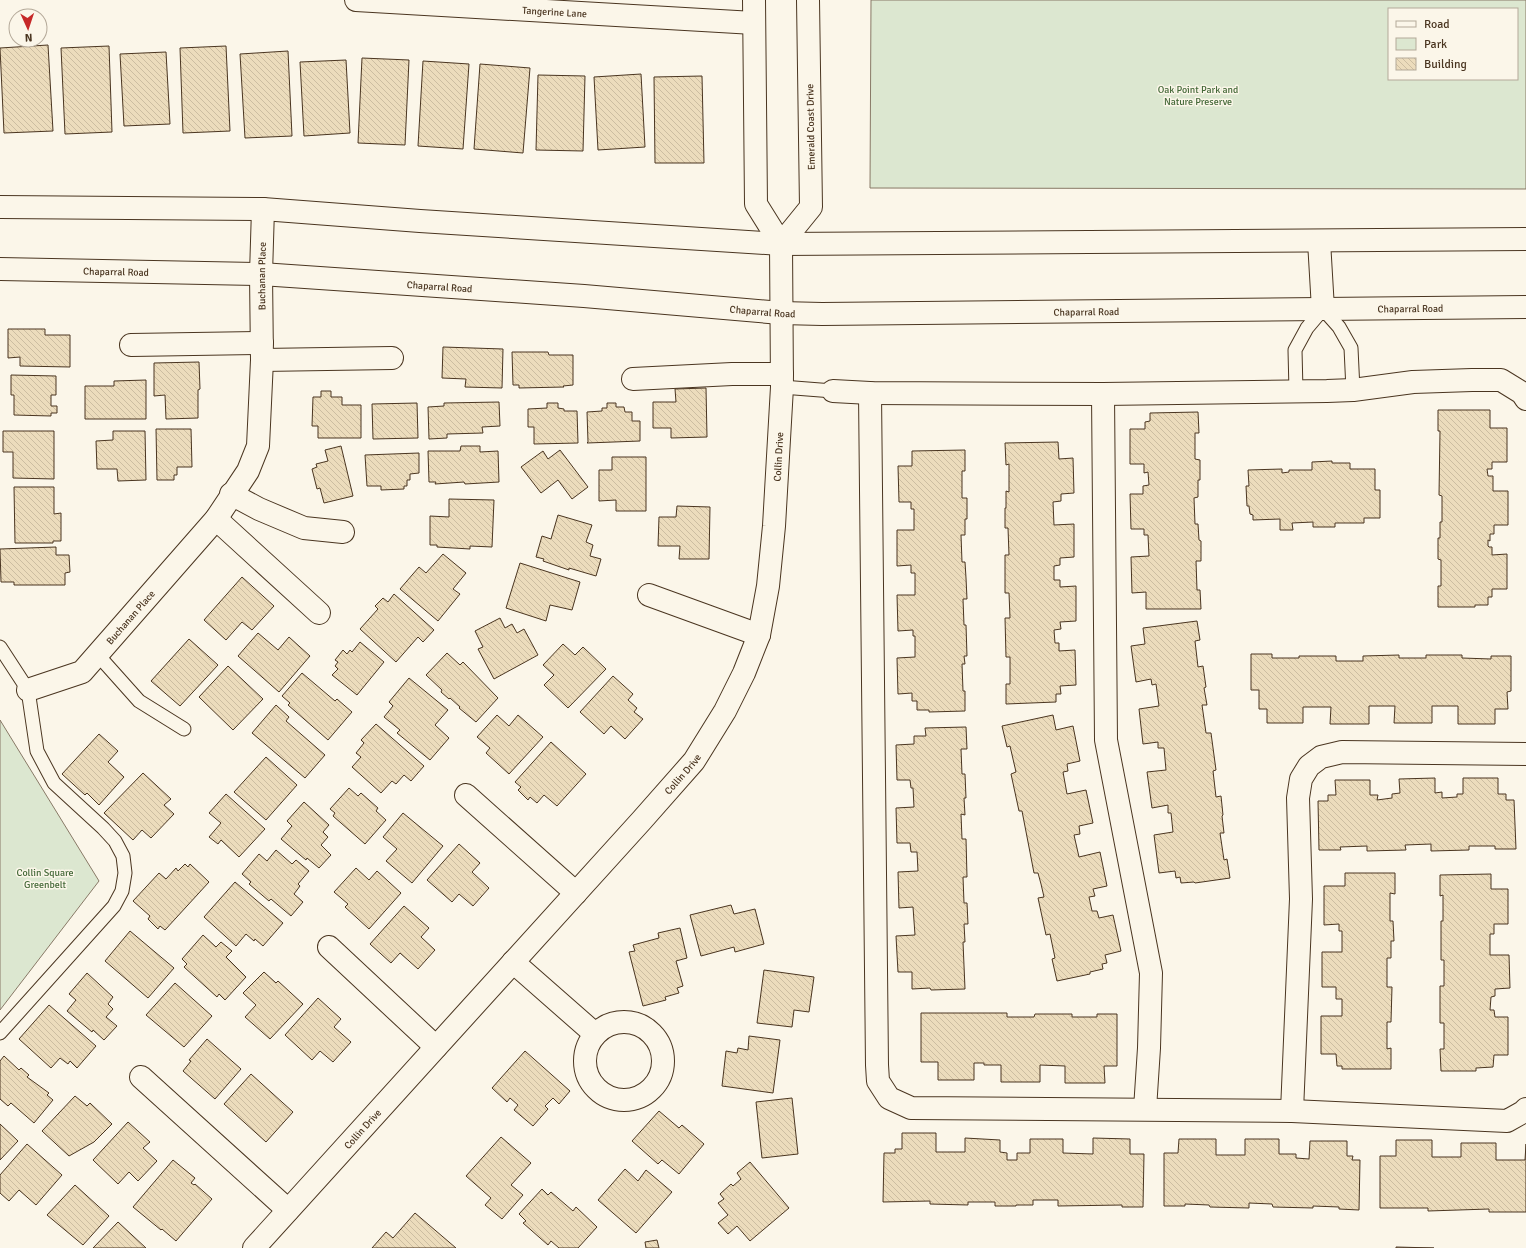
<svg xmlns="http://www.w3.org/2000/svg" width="1526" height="1248" viewBox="0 0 1526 1248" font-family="Signika,sans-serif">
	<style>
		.park { fill: #dce7d0; stroke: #887966; fill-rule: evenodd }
		.building { fill: url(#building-back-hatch); stroke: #4a3520 }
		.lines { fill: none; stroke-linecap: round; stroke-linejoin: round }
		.lane-casing { stroke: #4a3520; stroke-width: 15 }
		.street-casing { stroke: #4a3520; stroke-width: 24 }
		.secondary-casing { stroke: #4a3520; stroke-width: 24 }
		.lane { stroke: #fbf6e9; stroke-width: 13 }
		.street { stroke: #fbf6e9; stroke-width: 22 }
		.secondary { stroke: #fbf6e9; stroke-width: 22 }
		.labels { text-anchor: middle; stroke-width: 3; stroke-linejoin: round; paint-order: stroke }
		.street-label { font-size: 10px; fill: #4a3520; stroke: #fbf6e9 }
		.park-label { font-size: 10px; fill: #436837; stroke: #fbf6e9 }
	</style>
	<defs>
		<pattern id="building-back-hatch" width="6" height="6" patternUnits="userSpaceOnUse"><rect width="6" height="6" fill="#ecdcbc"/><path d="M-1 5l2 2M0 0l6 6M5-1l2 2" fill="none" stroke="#ccbda1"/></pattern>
	</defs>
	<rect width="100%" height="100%" fill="#fbf6e9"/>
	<!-- park -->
	<g class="park">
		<path d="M871,0H1526V189L870,188ZM1389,9H1517V79H1389Z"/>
		<path d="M0,720L99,881L0,1010Z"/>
	</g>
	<!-- building -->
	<g class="building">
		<path d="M48,45L53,131L4,133L0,48Z"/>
		<path d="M109,46L112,132L65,134L61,48Z"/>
		<path d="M226,46L230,131L183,133L180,48Z"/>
		<path d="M288,51L292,136L245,138L240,54Z"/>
		<path d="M166,52L170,124L124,126L120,54Z"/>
		<path d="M362,58L409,60L405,145L358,143Z"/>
		<path d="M346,60L350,133L304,136L300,62Z"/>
		<path d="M423,61L469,64L463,149L418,146Z"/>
		<path d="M480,64L530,68L523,153L474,149Z"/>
		<path d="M641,74L645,147L598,150L594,77Z"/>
		<path d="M538,75L585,76L583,151L536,150Z"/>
		<path d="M702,76L704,163H655L654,77Z"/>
		<path d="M8,329H45V335H70V367L20,366V357L8,358Z"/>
		<path d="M443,347L503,349L502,388L465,387L466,379L442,378Z"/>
		<path d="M512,352H548L549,355H573V385L563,386L564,387L519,388V385H513Z"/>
		<path d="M199,362L200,389L198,390V418L166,419L165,395L154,396V363Z"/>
		<path d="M11,375L56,376V395H51V406H57V413H51V416L14,415V395H11Z"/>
		<path d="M146,380V419H85V386H114V381Z"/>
		<path d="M706,388L707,437L671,438V428H653V402H676L675,389Z"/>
		<path d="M321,391H331V397H342V405H361V438H318V426H312L313,397H321Z"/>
		<path d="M499,402L500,426L482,427L483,433L447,434V438L429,439L428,407L444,406V403Z"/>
		<path d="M417,403L418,438L373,439L372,404Z"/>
		<path d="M547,403H558V408L564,409V411H577L578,443L534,444V427H528V409L547,408Z"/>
		<path d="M607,403H616V407H624L625,412H632V421H640V441L587,443L588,442L587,412L602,411V408H607Z"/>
		<path d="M1438,410H1490V428H1507V462H1492V469H1487L1488,476H1493V491H1508V525H1494V534H1490V541L1488,540V546L1489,547H1492V555L1507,554V589H1492V597H1488V605H1475V607H1438V586H1441V560L1438,559V538H1440V522H1442V496L1439,495L1440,431H1438Z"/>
		<path d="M1198,412L1199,433H1195V459L1200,460V480H1198V497L1194,498L1195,524H1198L1199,540L1201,541V561H1196L1197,590H1200L1201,609H1146V592L1132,593L1131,557L1149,556L1148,535H1144V529H1131L1130,494H1143V486L1149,485L1148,472L1144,473V464H1130V429H1145V422L1150,421V413Z"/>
		<path d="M156,429H191L192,467H177V475H174V480H157Z"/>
		<path d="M3,431H54V479L13,478V452H3Z"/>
		<path d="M113,431H145L146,480L118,481L117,469H97L96,441L113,440Z"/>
		<path d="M1058,442L1059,459L1073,458L1074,493L1061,494V501L1053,502L1054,525L1074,524V557L1060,558V565L1054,566V580H1060V587L1076,586V621L1060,622L1061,629L1054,630L1055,643H1059V651L1075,650L1076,685L1060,686L1061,694H1056V702L1006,704V684H1010V657H1006L1005,618H1010L1009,593H1005V555H1009L1008,528H1005V508H1006V491L1009,492V464L1006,465L1005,443Z"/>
		<path d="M341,446L353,496L324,503L320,488L317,489L312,469L317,467L316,464L328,461L325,450Z"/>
		<path d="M461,446H480V452L498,451L499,482L465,484L464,482L435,484L436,482H429L428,451H460Z"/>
		<path d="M560,450L588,487L572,499L558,480L541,493L521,467L543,451L548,459Z"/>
		<path d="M965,450V471H962V498H967V519H965V535H961L962,562H965L966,578L967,599H963L964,625H966L967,656H964L965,664H962L963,691H965V711L929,712V710H917V701H912V693L898,694L897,658L915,657V636H913V630L898,631L897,595H915V573H911V565L897,566V530H914V509H911V502H899L898,466H912V451Z"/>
		<path d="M419,453V473L410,474V480H407V486H404V489L381,490V486H367L365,455Z"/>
		<path d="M612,457H646V511H616V500L599,501V470H612Z"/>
		<path d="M1332,461V463H1350V469H1375V490H1380V518H1364V523H1335V527H1313V522L1292,523L1293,530H1280V519L1253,520V515L1250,514L1249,506H1247L1246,486H1249L1248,470L1282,469V473L1289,472V470H1312V462Z"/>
		<path d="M14,487H54V514L61,513V541H53V543H15Z"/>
		<path d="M449,499L494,500L492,547L470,546V549L437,547V545H430V516L449,517Z"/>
		<path d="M677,506L710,507L709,559H679L680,546H658L659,517H676Z"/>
		<path d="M558,515L592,525L586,542L593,545L590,556L601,559L596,576L569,568V570L543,561L544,559L536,557L542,536L551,539Z"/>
		<path d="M56,547V555H69L70,572L65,573V585H14V582H1L0,549Z"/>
		<path d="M443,554L466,573L453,589L460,594L438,621L400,589L419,567L426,573Z"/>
		<path d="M520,563L580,582L572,610L550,605L546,621L506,608Z"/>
		<path d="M242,577L274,606L252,630L242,622L226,640L204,620Z"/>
		<path d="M394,594L434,630L423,642L418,637L396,662L360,629L378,609L375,606L383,598L388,602Z"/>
		<path d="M500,618L505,628L512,624L517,633L524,629L538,655L494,679L478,649L483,647L475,631Z"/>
		<path d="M1197,621L1200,640L1195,641L1198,667L1203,666L1206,687L1204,688L1207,705H1202L1206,733H1211L1216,770L1213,771L1216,797L1221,796L1223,815L1222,816L1224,833H1220L1224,860L1227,859L1230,878L1195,883L1194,882L1181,883L1180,877L1176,878L1175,871L1159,873L1154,835L1173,832L1171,813H1168V805L1152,808L1147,772L1166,770L1164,748H1158V742L1143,744L1139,709L1159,706L1156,684L1152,685L1151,679L1136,682L1131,646L1145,644L1143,628Z"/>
		<path d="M258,633L278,650L289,637L310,656L279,692L238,656Z"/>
		<path d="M189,639L218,665L180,706L151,681Z"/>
		<path d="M360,642L384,662L357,695L332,675L338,669L335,666L338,662L335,660L343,650L347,654L350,650L352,652Z"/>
		<path d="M563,644L575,655L583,647L606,669L568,708L544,685L554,675L543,665Z"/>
		<path d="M447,653L460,665L463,662L498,698L476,722L459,708L460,707L450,698L449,699L441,692L442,690L426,675Z"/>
		<path d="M1251,654H1272V658H1299V656H1336V661H1363V656L1399,655V658H1426V655H1462V658L1491,659V656H1511V691L1507,692L1508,709H1495V724H1458V706H1432V723H1394L1395,706H1369V724H1330L1331,707H1303V723H1267V709H1259V690H1251Z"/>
		<path d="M228,666L263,699L233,730L199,697Z"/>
		<path d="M302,673L335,701L337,699L352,712L328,740L288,705L290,703L282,696Z"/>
		<path d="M613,676L633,694L628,700L637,708L634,712L643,719L625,739L611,726L604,734L580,712Z"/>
		<path d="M409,678L448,710L435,725L449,738L430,760L397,733L400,730L384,717L393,706L389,702Z"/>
		<path d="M276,705L289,717L286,721L325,755L305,778L252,733Z"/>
		<path d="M497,715L509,726L518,715L543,737L509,774L486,753L490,748L477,737Z"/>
		<path d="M1053,715L1056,730L1073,726L1080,761L1067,764L1068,771L1063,772L1067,794L1086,790L1093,823L1079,826L1080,834L1074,835L1079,857L1100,852L1107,886L1093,889L1095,896L1089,897L1092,911H1097L1099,918L1113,915L1121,951L1105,955L1107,963L1102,964L1103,969L1090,972V974L1057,981L1052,959L1055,958L1050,934L1046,935L1038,898L1044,897L1041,884L1038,873H1034L1022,811H1019L1011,774L1016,772L1010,746L1007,747L1002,726Z"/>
		<path d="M376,724L424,766L411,781L404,775L396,784L392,781L381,793L352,767L361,757L356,753L364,743L361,740Z"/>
		<path d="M966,727L967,749H961L962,774H965L966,798H964L965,815L961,814L962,839H966L967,877H963L964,903H967L968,924H964L965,942H963L965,989L931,990L930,988L912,989V972H898L896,936L915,935L913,907L899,908L898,872L918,871L917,852H911L910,843H897L896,808L914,807L913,788H911L910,780H897L896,745L914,744V736H926L925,728Z"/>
		<path d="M99,734L118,751L108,762L124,777L99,805L87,793L85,795L62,774Z"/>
		<path d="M551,742L586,774L557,806L544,795L537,803L530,797L528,800L518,790L521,787L515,782Z"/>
		<path d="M266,757L297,785L266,820L234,792Z"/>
		<path d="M143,773L171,799L164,805L174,814L151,838L142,830L133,840L104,813Z"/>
		<path d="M1435,778V793L1442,792V798L1457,797V794H1463V778H1498V794H1506V800H1514L1516,849H1495V846H1469V850L1431,851V844L1405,845L1406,850L1367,851V846L1340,847L1341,850H1319L1318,801H1328V795H1336L1335,780H1370V795H1378L1377,800L1392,798V794L1400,793L1399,779Z"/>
		<path d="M349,788L358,796L361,793L378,808L376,811L386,820L365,844L333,816L335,813L330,809Z"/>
		<path d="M226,794L265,829L239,857L221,840L218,844L209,837L221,823L209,813Z"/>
		<path d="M304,802L329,825L323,832L328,837L321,845L331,855L319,868L307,858L306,860L281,839L292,826L287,821Z"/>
		<path d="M403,813L443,846L412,883L386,861L397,849L383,837Z"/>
		<path d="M459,844L480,863L472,872L489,888L473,906L459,894L452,902L427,880Z"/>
		<path d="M276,850L292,864L296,860L309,871L298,884L300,886L294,894L303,902L291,916L271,899L269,901L249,884L251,882L242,874L259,854L267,861Z"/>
		<path d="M185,864L188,867L190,864L209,882L165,930L160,926L158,929L148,919L150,916L133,901L159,873L166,879L176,868L178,871Z"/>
		<path d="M356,868L369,880L377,871L401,893L369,929L345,907L348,904L334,892Z"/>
		<path d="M1345,873H1395V894L1390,893V921H1393L1394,941H1391V958H1387V987H1392L1391,1022H1387V1049L1391,1048V1069H1342V1066H1337L1336,1054H1321V1016H1342V999H1336V987H1322V952H1342V931H1339V924L1324,925V886H1345Z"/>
		<path d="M1491,874V889H1508V924H1494V934H1490V955H1509L1510,988L1495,989V996L1491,997L1490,1010H1494L1495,1017H1508V1055H1494L1493,1067L1476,1068V1071H1441L1440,1049H1444V1023H1440V986H1444V960H1441V921H1443V895L1440,896V875Z"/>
		<path d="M235,882L283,923L263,946L255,939L254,941L246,934L236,946L204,917Z"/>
		<path d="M731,905L734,914L755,909L764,944L735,952L734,947L701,956L690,915Z"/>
		<path d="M404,906L429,928L421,937L435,950L418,969L400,953L391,963L370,944Z"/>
		<path d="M680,928L687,958L676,961L683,986L677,988L679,993L665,997L666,1000L643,1006L629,952L635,951L633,945L659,938L658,933Z"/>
		<path d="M130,931L174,968L148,998L105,961Z"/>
		<path d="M203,935L216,947L221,942L232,951L226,957L246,977L225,1000L219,994L217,997L184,967L187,964L182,959Z"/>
		<path d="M764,970L814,977L809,1012L794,1010L792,1027L757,1023Z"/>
		<path d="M264,972L276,983L278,981L303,1004L270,1039L245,1017L256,1005L243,993Z"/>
		<path d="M87,973L113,997L108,1004L113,1009L106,1017L117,1026L104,1040L93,1030L92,1032L67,1011L76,1000L69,994Z"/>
		<path d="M175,983L212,1016L184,1047L146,1015Z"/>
		<path d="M318,998L341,1019L334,1027L351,1042L333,1062L320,1051L312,1060L285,1035Z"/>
		<path d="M49,1005L96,1046L77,1068L70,1061L68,1064L60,1058L51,1068L19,1039Z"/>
		<path d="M921,1013H1007V1017H1034L1035,1014H1072V1017H1097V1014H1117V1066H1104L1105,1083H1065V1066L1040,1065V1082H1001V1065H984V1063H974V1080H938V1062H921Z"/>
		<path d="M749,1036L780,1040L773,1093L722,1086L726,1051L737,1053L738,1048L748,1050Z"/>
		<path d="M207,1039L241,1069L215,1099L183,1071L191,1061L189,1060Z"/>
		<path d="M525,1051L570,1091L559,1104L553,1098L545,1106L548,1109L533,1126L514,1110L518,1105L510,1098L507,1102L492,1088Z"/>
		<path d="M4,1056L19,1070L21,1068L29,1075L27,1077L49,1093L47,1095L53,1100L34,1123L11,1103L8,1106L0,1099V1061Z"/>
		<path d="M251,1074L293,1112L266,1142L224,1104Z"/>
		<path d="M75,1096L87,1106L90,1103L112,1124L94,1142L69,1156L42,1131Z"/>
		<path d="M792,1098L798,1154L762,1158L756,1102Z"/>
		<path d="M659,1111L679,1128L682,1125L704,1144L679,1174L662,1160L658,1164L632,1141Z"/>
		<path d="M128,1122L150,1142L143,1148L157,1161L138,1181L129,1172L118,1184L93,1160Z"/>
		<path d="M0,1124L18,1141L0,1160Z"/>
		<path d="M902,1133H936V1152H965V1138L1000,1140V1152L1007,1153V1160H1017V1153H1030V1139H1063V1153L1093,1154V1138L1130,1139V1154H1144L1143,1207H1122V1205L1058,1206V1200H1033V1205H1016V1206H995V1202H968V1205L930,1204V1201L883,1202L884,1153H895V1149H902Z"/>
		<path d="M501,1137L531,1163L511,1185L523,1195L502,1219L485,1205L491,1198L466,1176Z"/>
		<path d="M1179,1139H1216V1155H1245V1139H1279V1154H1296V1158L1309,1159L1310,1141H1347V1156H1353L1352,1160H1360L1359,1210L1339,1209V1207L1313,1206V1208L1273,1207L1272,1204L1249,1203V1208L1210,1207L1209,1205L1185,1204V1206H1164V1153H1178Z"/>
		<path d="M1396,1140H1432V1157H1461V1143H1496V1160H1525L1526,1144V1212H1489V1209L1428,1211V1208H1380V1156H1396Z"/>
		<path d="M27,1144L62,1175L36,1205L19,1190L9,1201L0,1193V1175Z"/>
		<path d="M173,1160L195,1178L191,1183L194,1185L195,1184L212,1199L176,1241L162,1229L161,1230L133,1207Z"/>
		<path d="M750,1162L789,1208L750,1241L737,1226L728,1234L718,1223L728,1215L718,1203L724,1199L720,1194L731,1184L733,1186L741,1179L737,1173Z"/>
		<path d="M625,1169L638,1181L646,1170L672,1192L636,1233L598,1200Z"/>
		<path d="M75,1185L109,1216L83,1245L47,1215Z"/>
		<path d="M542,1189L548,1195L551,1192L573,1211L576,1207L597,1227L578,1248H559L551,1241L548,1245L523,1223L526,1221L519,1214Z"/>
		<path d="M415,1213L456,1248H372L386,1232L393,1238Z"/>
		<path d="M118,1222L146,1248H93Z"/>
		<path d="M657,1240L659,1248H646L645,1242Z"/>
		<path d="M1396,1247L1434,1248H1396Z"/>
	</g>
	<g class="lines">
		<defs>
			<g id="lane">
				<path d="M782,387L833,391"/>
				<path d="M1296,391L1295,350L1307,328L1323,309L1339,327L1351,348L1353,390"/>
				<path d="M0,647L28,690L37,751L54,783L103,828L115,841L123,856L125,873L122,891L114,906L0,1033"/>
				<path d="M97,654L139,701L184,729"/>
			</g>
			<g id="street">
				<path id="s1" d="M356,0L754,23"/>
				<path d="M131,345L262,343"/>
				<path d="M262,360L392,358"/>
				<path d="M633,379L732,374H782"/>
				<path d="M833,391L870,393L1103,394L1327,391L1353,390L1413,382L1472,380H1501L1522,393L1526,399"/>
				<path d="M870,393L877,1065L878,1081L889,1098L911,1108L1292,1111L1507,1121L1523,1112L1526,1109"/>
				<path d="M1103,394L1106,740L1151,973L1149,1048L1145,1109"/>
				<path d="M231,494L259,509L304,528L343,532"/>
				<path d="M216,519L319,613"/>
				<path d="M649,595L759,635"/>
				<path id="s2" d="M28,690L82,672L216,519L248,471L258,446L262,360L261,274L263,209"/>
				<path d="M466,795L576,893"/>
				<path d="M329,947L436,1047"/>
				<path d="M513,962L595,1034"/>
				<circle cx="624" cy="1061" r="39"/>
				<path d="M141,1077L288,1210"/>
				<path d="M1292,1111L1301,899L1298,798L1301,779L1309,766L1321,757L1342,752L1526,754"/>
			</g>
			<g id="secondary">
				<path d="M0,207L263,209L420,221L781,244L1526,239"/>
				<path d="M1319,241L1323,309"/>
				<path d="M781,244L811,207L808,0"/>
				<path id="s3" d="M0,269L261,274L584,296L781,313L822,314L1526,307"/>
				<path id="s4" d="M254,1248L642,820L694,761L725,711L744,673L759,635L768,586L774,526L782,387L781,244L756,204L754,0"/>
			</g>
		</defs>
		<!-- lane casing -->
		<use href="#lane" class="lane-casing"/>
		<!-- street casing -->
		<use href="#street" class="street-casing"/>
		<!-- secondary casing -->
		<use href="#secondary" class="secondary-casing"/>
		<!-- lane -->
		<use href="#lane" class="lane"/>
		<!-- street -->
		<use href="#street" class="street"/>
		<!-- secondary -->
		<use href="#secondary" class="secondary"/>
	</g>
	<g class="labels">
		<!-- street labels -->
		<g class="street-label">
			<text dy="4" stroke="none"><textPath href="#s1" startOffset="199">Tangerine Lane</textPath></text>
			<text transform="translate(810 127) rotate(-91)" y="4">Emerald Coast Drive</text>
			<text dy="4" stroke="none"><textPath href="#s3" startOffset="116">Chaparral Road</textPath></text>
			<text dy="4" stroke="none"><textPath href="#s2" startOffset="515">Buchanan Place</textPath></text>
			<text dy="4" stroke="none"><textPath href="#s3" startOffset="440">Chaparral Road</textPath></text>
			<text dy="4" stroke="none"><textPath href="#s3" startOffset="1412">Chaparral Road</textPath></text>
			<text dy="4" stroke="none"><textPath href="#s3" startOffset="764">Chaparral Road</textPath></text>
			<text dy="4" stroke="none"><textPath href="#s3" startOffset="1088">Chaparral Road</textPath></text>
			<text dy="4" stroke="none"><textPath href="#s4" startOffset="978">Collin Drive</textPath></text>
			<text dy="4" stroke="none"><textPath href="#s2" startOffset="130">Buchanan Place</textPath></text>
			<text dy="4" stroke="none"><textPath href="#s4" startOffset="639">Collin Drive</textPath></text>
			<text dy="4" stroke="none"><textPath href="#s4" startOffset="161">Collin Drive</textPath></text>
		</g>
		<!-- park labels -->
		<g class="park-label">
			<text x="1198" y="93">Oak Point Park and<tspan x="1198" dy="12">Nature Preserve</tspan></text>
			<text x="45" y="876">Collin Square<tspan x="45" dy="12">Greenbelt</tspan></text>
		</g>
	</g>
	<!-- legend -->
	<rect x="1388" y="8" width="130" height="72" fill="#fbf6e9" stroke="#b4a999"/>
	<rect x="1396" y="21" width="20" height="6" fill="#fbf6e9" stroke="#b4a999"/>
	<text x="1424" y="28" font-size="12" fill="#4a3520">Road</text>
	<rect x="1396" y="38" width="20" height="12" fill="#dce7d0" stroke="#b4a999"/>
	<text x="1424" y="48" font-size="12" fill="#4a3520">Park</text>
	<rect x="1396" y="58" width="20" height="12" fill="url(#building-back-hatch)" stroke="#b4a999"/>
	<text x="1424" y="68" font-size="12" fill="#4a3520">Building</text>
	<!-- north arrow -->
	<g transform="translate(28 28) rotate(177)"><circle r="19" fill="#fbf6e9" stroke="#b4a999"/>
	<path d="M0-3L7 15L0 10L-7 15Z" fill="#c62828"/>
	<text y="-6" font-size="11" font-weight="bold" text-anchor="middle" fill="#4a3520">N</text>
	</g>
</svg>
